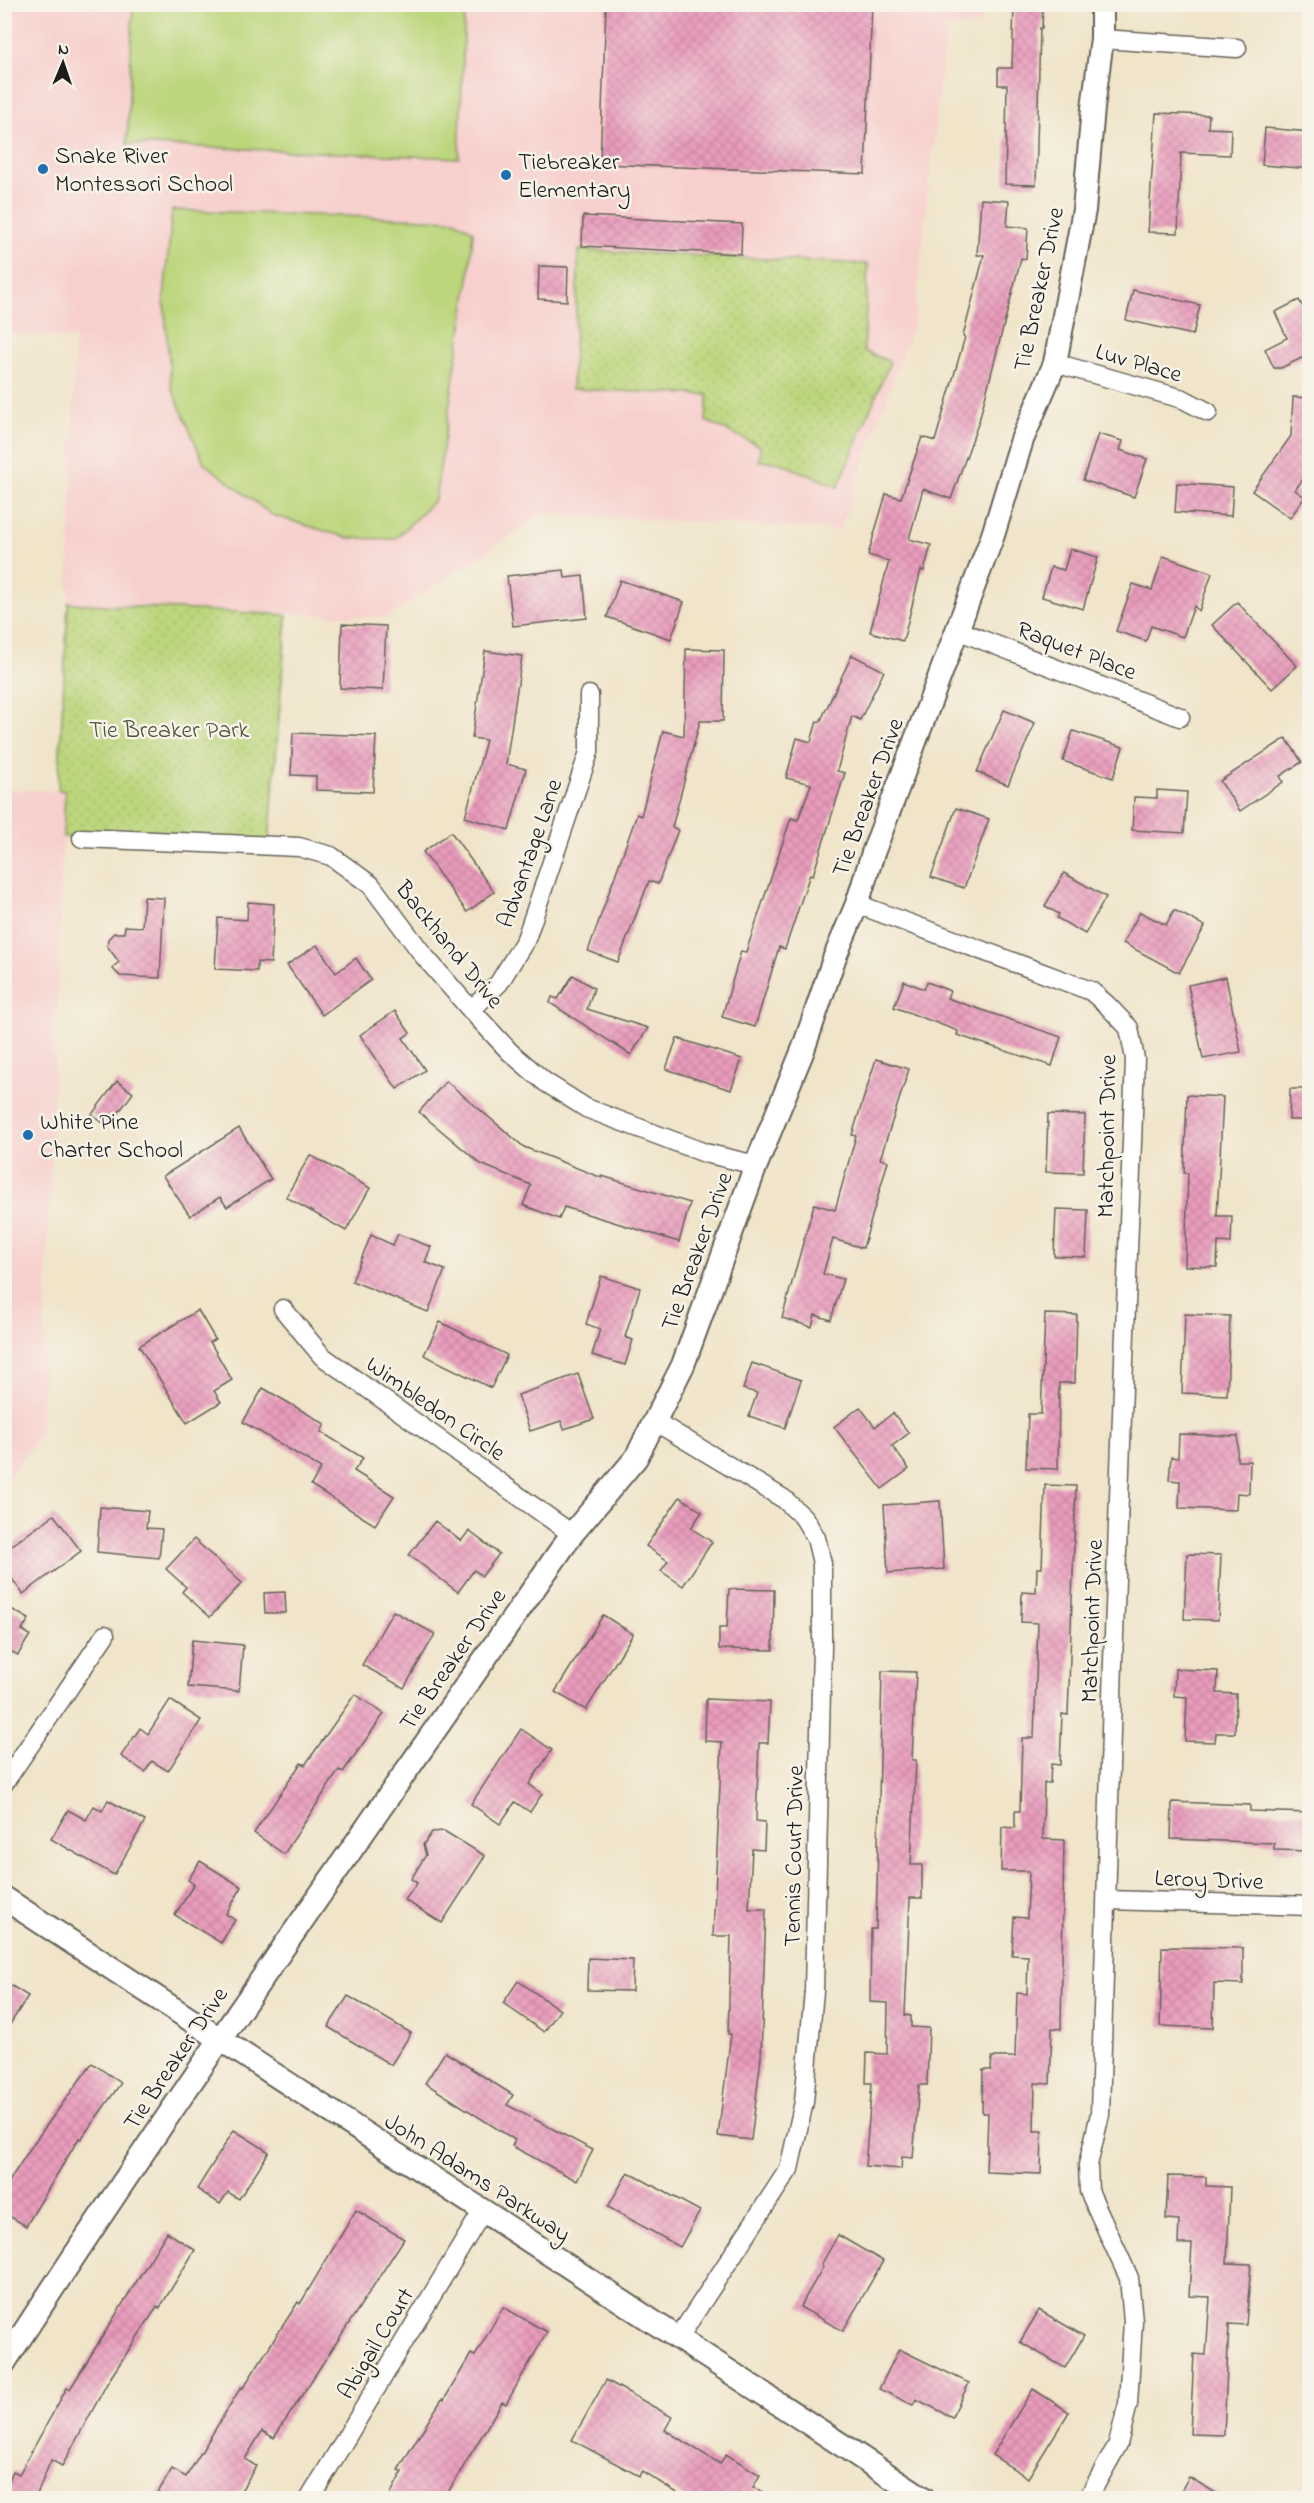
<svg xmlns="http://www.w3.org/2000/svg" width="1314" height="2503" viewBox="0 0 1314 2503" font-family="'Indie Flower',sans-serif">
	<style>
		.built { fill: #f7d0cd }
		.grass { fill: #bcd67c; stroke: #6c794c; stroke-width: 1.5 }
		.park { fill: url(#park-dots); stroke: #6c794c; stroke-width: 1.5 }
		.building { fill: url(#building-cross-hatch) }
		.lines { fill: none; stroke-linecap: round; stroke-linejoin: round }
		.minor-casing { stroke: #666259; stroke-width: 21 }
		.tertiary-casing { stroke: #666259; stroke-width: 26 }
		.minor { stroke: #fff; stroke-width: 18 }
		.tertiary { stroke: #fff; stroke-width: 22 }
		.poi-dot { fill: #1f6fb2; stroke: #f7f3e8; stroke-width: 2 }
		.labels { text-anchor: middle; stroke-width: 5; stroke-linejoin: round; paint-order: stroke }
		.poi-label { font-size: 24px; fill: #1c1c1c; stroke: #f7f3e8; text-anchor: start }
		.street-label { font-size: 24px; fill: #1c1c1c; stroke: #f7f3e8 }
		.park-label { font-size: 24px; fill: #4c5439; stroke: #f7f3e8 }
	</style>
	<defs>
		<pattern id="park-dots" width="8" height="8" patternUnits="userSpaceOnUse" patternTransform="scale(1.5)"><rect width="8" height="8" fill="#bcd67c"/><path d="M2 2h.1M6 6h.1" fill="none" stroke="#a1b76b" stroke-width="1.8" stroke-linecap="round"/></pattern>
		<pattern id="building-cross-hatch" width="8" height="8" patternUnits="userSpaceOnUse" patternTransform="scale(1.5)"><rect width="8" height="8" fill="#e99bbc"/><path d="M0 0l8 8M0 8l8-8" fill="none" stroke="#c785a1"/></pattern>
	</defs>
	<rect width="100%" height="100%" fill="#f7f3e8"/>
	<filter id="ink" filterUnits="userSpaceOnUse"><feTurbulence type="fractalNoise" baseFrequency=".0167" numOctaves="2"/><feDisplacementMap in="SourceGraphic" scale="12" xChannelSelector="R" yChannelSelector="G"/><feConvolveMatrix kernelMatrix="1 2 1 2 8 2 1 2 1" color-interpolation-filters="sRGB"/></filter>
	<filter id="wash" filterUnits="userSpaceOnUse"><feTurbulence type="fractalNoise" baseFrequency=".008" numOctaves="4" result="noise"/><feDisplacementMap in="SourceGraphic" scale="24" xChannelSelector="R" yChannelSelector="G"/><feGaussianBlur stdDeviation="1.35" result="paint"/><feColorMatrix in="noise" values="0 0 0 0 0 0 0 0 0 0 0 0 0 0 0 0 0 1.4 0 .05"/><feComposite in="paint" operator="in"/></filter>
	<g filter="url(#wash)">
		<rect width="100%" height="100%" fill="#f0e4c9"/>
		<!-- built -->
		<g class="built">
			<path d="M4,5H981L980,25L946,28L914,322L840,530L544,514L387,618L68,603L75,338L5,334Z"/>
			<path d="M5,789L65,791L41,1433L5,1483Z"/>
		</g>
		<!-- grass -->
		<g class="grass">
			<path d="M133,5H465L459,158L127,144Z"/>
			<path d="M172,210L455,220L473,231L469,279L435,500L395,539L348,538L272,515L204,463L171,386L164,299Z"/>
		</g>
		<!-- park -->
		<g class="park">
			<path d="M579,250L868,264L864,351L890,362L838,487L778,462L759,461L760,446L706,421L708,395L572,389Z"/>
			<path d="M68,603L287,615L269,845L63,837L65,791L58,790Z"/>
		</g>
		<g id="blocks">
			<!-- building -->
			<g class="building">
				<path d="M606,4H872L865,174L600,164Z"/>
				<path d="M1014,4H1043L1042,28H1040L1036,185L1005,184L1007,85H998V68H1012Z"/>
				<path d="M1156,113L1209,115L1208,128L1231,129L1230,155L1181,153L1178,233L1148,232Z"/>
				<path d="M1265,128L1310,132V169L1262,165Z"/>
				<path d="M981,199L1009,201L1007,226L1028,228L1026,259L1021,258L979,421L951,499L923,489L909,539L931,545L924,571L921,570L903,641L870,632L889,561L868,555L886,494L901,498L922,437L935,441L965,337L963,336L984,255H977Z"/>
				<path d="M583,216L742,224L741,254L582,246Z"/>
				<path d="M539,266L568,267L567,301L538,299Z"/>
				<path d="M1133,290L1200,305L1193,335L1126,320Z"/>
				<path d="M1299,300L1310,320V354L1281,368H1274L1265,349L1287,338L1275,312Z"/>
				<path d="M1293,397L1310,398V470L1295,490L1305,497L1290,518L1252,491L1291,436Z"/>
				<path d="M1098,434L1123,441L1120,450L1147,459L1134,497L1083,480Z"/>
				<path d="M1177,483L1233,487L1231,516L1175,512Z"/>
				<path d="M1070,549L1098,557L1083,609L1042,597L1051,567L1064,570Z"/>
				<path d="M1163,556L1212,573L1199,611L1194,606L1183,637L1151,626L1146,641L1116,631L1133,584L1152,590Z"/>
				<path d="M564,570L565,578L583,576L587,618L513,626L507,576Z"/>
				<path d="M620,580L684,602L671,639L607,617Z"/>
				<path d="M1237,602L1297,666L1272,689L1212,625Z"/>
				<path d="M342,624L386,626L383,690L340,688Z"/>
				<path d="M686,649L724,650L723,721H700L672,827L678,830L658,884L649,881L618,962L588,951L637,814L641,816L663,731L684,736Z"/>
				<path d="M485,651L522,656L506,764L526,769L509,830L465,817L486,740L472,738Z"/>
				<path d="M852,655L884,671L860,720L852,716L837,771L845,773L813,875L810,874L785,949L779,947L755,1027L722,1017L741,951L746,952L791,818L798,820L811,784L786,778L797,738L811,742L817,721L820,722Z"/>
				<path d="M1004,710L1035,723L1008,785L977,772Z"/>
				<path d="M1073,731L1123,747L1113,778L1063,761Z"/>
				<path d="M293,733L376,736L373,792L316,790V776L291,775Z"/>
				<path d="M1286,738L1302,762L1280,776L1283,782L1240,811L1220,781Z"/>
				<path d="M1157,790L1187,792L1184,833L1132,830L1134,797L1157,798Z"/>
				<path d="M956,808L989,819L964,888L931,877Z"/>
				<path d="M451,832L494,892L467,912L423,852Z"/>
				<path d="M1064,873L1106,897L1085,934L1057,918L1059,914L1045,906Z"/>
				<path d="M144,897L164,898L160,978L120,976L112,968L119,962L107,946L108,939L114,933H124L125,926L142,927Z"/>
				<path d="M248,902L274,904L271,963L257,962V971L215,969L218,918L247,920Z"/>
				<path d="M1174,910L1205,926L1179,973L1123,943L1140,912L1166,925Z"/>
				<path d="M317,945L336,973L356,958L371,980L322,1015L287,965Z"/>
				<path d="M573,975L594,988L587,1009L648,1028L631,1055L550,1003L552,997L558,999Z"/>
				<path d="M1226,977L1241,1052L1203,1059L1188,985Z"/>
				<path d="M904,981L924,989L927,982L950,991L947,998L1061,1037L1052,1066L957,1035L958,1031L894,1007Z"/>
				<path d="M395,1011L410,1033L403,1038L425,1070L397,1089L360,1035Z"/>
				<path d="M677,1038L742,1059L731,1090L666,1069Z"/>
				<path d="M876,1059L909,1069L880,1159L888,1161L863,1248L833,1239L823,1274L843,1279L831,1320L815,1315L812,1327L782,1318L814,1204L835,1210L856,1136L852,1135Z"/>
				<path d="M117,1081L133,1093L108,1127L92,1114Z"/>
				<path d="M446,1081L524,1147L602,1178V1176L690,1203L679,1242L564,1207L559,1219L523,1205L531,1185L481,1164L419,1112Z"/>
				<path d="M1290,1089H1310V1120H1289Z"/>
				<path d="M1187,1095L1223,1097L1217,1216H1232L1231,1243L1218,1242L1217,1267L1185,1266L1188,1173H1184Z"/>
				<path d="M1048,1114L1085,1115L1083,1173L1046,1172Z"/>
				<path d="M239,1128L271,1179L227,1207L220,1197L190,1216L163,1176Z"/>
				<path d="M310,1155L370,1188L346,1231L286,1197Z"/>
				<path d="M1056,1209L1088,1210L1086,1257L1054,1256Z"/>
				<path d="M398,1234L431,1247L425,1262L445,1270L428,1312L352,1281L371,1235L393,1245Z"/>
				<path d="M601,1276L640,1288L625,1337L633,1340L625,1365L592,1355L600,1329L586,1324Z"/>
				<path d="M198,1310L215,1339L210,1342L232,1380L214,1391L221,1402L187,1423L139,1346Z"/>
				<path d="M1045,1314L1077,1315L1075,1383H1059L1058,1469L1026,1468L1028,1414H1041Z"/>
				<path d="M1185,1314L1230,1316L1227,1395L1182,1393Z"/>
				<path d="M440,1322L507,1355L491,1388L424,1355Z"/>
				<path d="M752,1363L801,1380L785,1428L749,1416L757,1393L743,1389Z"/>
				<path d="M578,1374L594,1419L564,1429L561,1421L530,1431L518,1395Z"/>
				<path d="M263,1388L325,1424L321,1432L363,1458L354,1471L394,1496L375,1525L311,1485L321,1468L243,1422Z"/>
				<path d="M860,1407L875,1427L893,1413L909,1433L892,1446L909,1469L882,1489L834,1427Z"/>
				<path d="M1179,1434L1238,1436L1237,1461H1250L1249,1494L1237,1493L1236,1510L1179,1508L1180,1481L1169,1480L1171,1457L1178,1458Z"/>
				<path d="M1045,1485L1076,1486L1068,1715L1062,1714L1060,1765L1051,1764L1050,1783H1044L1043,1839L1064,1840L1061,2029L1052,2028L1050,2084L1035,2083L1034,2131H1042L1041,2174L986,2172L988,2113H982L983,2070H991L992,2057H1015L1017,1993L1027,1994L1028,1956L1012,1955L1014,1917L1027,1918L1029,1871H1001L1002,1827L1015,1828V1811H1020L1022,1738H1034L1038,1623L1021,1622L1022,1592L1036,1593L1037,1568H1042Z"/>
				<path d="M680,1497L702,1512L691,1528L712,1542L683,1586L661,1571L668,1561L646,1546Z"/>
				<path d="M940,1501L944,1569L888,1573L884,1505Z"/>
				<path d="M100,1507L148,1511L146,1528L162,1529L159,1558L97,1552Z"/>
				<path d="M54,1515L81,1551L23,1594L4,1568V1551Z"/>
				<path d="M435,1521L461,1541L469,1531L499,1554L482,1576L474,1570L458,1592L409,1555Z"/>
				<path d="M194,1539L242,1583L210,1617L182,1592L186,1587L166,1569Z"/>
				<path d="M1187,1554L1221,1555L1218,1620L1184,1619Z"/>
				<path d="M729,1589L774,1590L773,1650L719,1649V1628H727Z"/>
				<path d="M285,1592L286,1613H265L264,1593Z"/>
				<path d="M4,1605L29,1619L22,1630L30,1635L18,1655L10,1651L4,1661Z"/>
				<path d="M393,1611L435,1634L404,1688L362,1665Z"/>
				<path d="M603,1615L633,1634L586,1710L555,1692Z"/>
				<path d="M192,1640L243,1645L239,1691L188,1687Z"/>
				<path d="M1175,1669L1218,1671L1217,1693L1236,1694L1235,1733H1216L1215,1742L1185,1741L1187,1697L1174,1696Z"/>
				<path d="M882,1671L916,1672L912,1760H916L911,1865H922V1898H910L905,2015L911,2016V2027L929,2028L927,2085H919L913,2158L902,2157L901,2169L865,2166L872,2083H866L867,2053L887,2054L888,2003L870,2002L871,1929H876Z"/>
				<path d="M355,1694L384,1714L343,1772L339,1770L284,1854L254,1833L301,1763L305,1765Z"/>
				<path d="M706,1699L770,1702L768,1743H759L756,1821L765,1822L764,1850L752,1849L749,1909H766L761,2057L751,2140L718,2136L731,2034H728L731,1936H713L722,1742L705,1741Z"/>
				<path d="M170,1700L201,1720L168,1771L152,1761L145,1772L121,1756L140,1728L148,1734Z"/>
				<path d="M521,1729L552,1750L529,1784L542,1794L530,1812L515,1802L500,1824L471,1804Z"/>
				<path d="M108,1800L145,1821L114,1875L51,1839L68,1810L86,1820L94,1806L102,1811Z"/>
				<path d="M1172,1802L1250,1805V1811L1310,1813V1851L1274,1850V1843L1171,1839Z"/>
				<path d="M444,1831L485,1856L442,1923L405,1900L417,1883L411,1879L426,1855L423,1845L432,1832Z"/>
				<path d="M200,1861L242,1887L226,1914L235,1920L221,1943L175,1915L194,1884L188,1880Z"/>
				<path d="M1162,1947L1243,1948V1984L1214,1983L1213,2028L1160,2026Z"/>
				<path d="M588,1958L633,1960L632,1991L587,1990Z"/>
				<path d="M4,1981L28,1996L4,2034Z"/>
				<path d="M518,1981L560,2010L544,2032L503,2003Z"/>
				<path d="M348,1996L411,2033L391,2065L328,2027Z"/>
				<path d="M445,2052L513,2095L507,2105L593,2150L577,2181L512,2146L515,2140L425,2083Z"/>
				<path d="M92,2063L121,2083L81,2139L79,2138L26,2226L4,2213V2189L33,2144Z"/>
				<path d="M234,2130L269,2152L239,2199L228,2192L220,2204L197,2189Z"/>
				<path d="M628,2172L700,2211L680,2247L608,2207Z"/>
				<path d="M1168,2176L1206,2177V2186L1230,2187L1227,2263L1251,2264L1246,2325L1229,2324L1224,2435L1190,2434L1194,2354L1206,2355L1210,2297L1189,2296L1192,2244H1178L1179,2220L1166,2219Z"/>
				<path d="M356,2210L404,2239L274,2438L262,2431L245,2459L256,2466L236,2499H154L172,2469L186,2477L241,2387L243,2388L298,2302L300,2304Z"/>
				<path d="M167,2232L195,2250L159,2309L157,2307L109,2380L62,2466L51,2460L35,2499H4V2492L13,2471L19,2474L67,2388L70,2389Z"/>
				<path d="M838,2235L883,2261L843,2331L800,2307L823,2267L821,2265Z"/>
				<path d="M503,2307L547,2332L506,2404L502,2402L444,2499H388L402,2472L398,2470L412,2447L442,2399L444,2400L471,2354L475,2356Z"/>
				<path d="M1039,2310L1084,2336L1065,2368L1020,2342Z"/>
				<path d="M899,2349L969,2383L952,2417L916,2399L913,2405L879,2389Z"/>
				<path d="M606,2380L672,2417L665,2430L720,2464L726,2454L760,2475L753,2487L772,2499H687L642,2471L639,2476L572,2440Z"/>
				<path d="M1033,2389L1069,2412L1028,2478L992,2455Z"/>
				<path d="M1189,2477L1226,2499H1176Z"/>
			</g>
		</g>
	</g>
	<g filter="url(#ink)">
		<use href="#blocks" fill-opacity="0" stroke="#666259" stroke-width="1.5"/>
		<g class="lines">
			<defs>
				<g id="minor">
					<path d="M1102,39L1237,48"/>
					<path d="M1055,363L1183,399L1208,412"/>
					<path d="M957,630L1180,717"/>
					<path d="M82,838L299,847L331,856L371,885L424,956L471,1010L510,1052L545,1082L586,1108L705,1153L756,1165"/>
					<path d="M857,904L1091,991L1107,1005L1129,1028L1135,1059L1113,1662L1100,2114L1088,2165L1089,2191L1129,2278L1133,2321L1128,2404L1118,2444L1088,2498"/>
					<path d="M471,1010L499,983L526,939L589,752V695"/>
					<path d="M283,1309L322,1356L572,1534"/>
					<path d="M656,1422L784,1499L804,1518L816,1538L822,1563V1646L814,1991L804,2102L789,2169L677,2340"/>
					<path d="M4,1783L105,1635"/>
					<path d="M1107,1900L1310,1906"/>
					<path d="M310,2498L482,2212"/>
				</g>
				<g id="tertiary">
					<path d="M4,1898L923,2498"/>
					<path d="M4,2363C186,2082 380,1809 572,1534L636,1458L683,1365L756,1165L803,1050L834,959L857,904L873,853L993,535L1022,440L1055,363L1084,210L1093,108L1102,39V4"/>
				</g>
			</defs>
			<!-- minor casing -->
			<use href="#minor" class="minor-casing"/>
			<!-- tertiary casing -->
			<use href="#tertiary" class="tertiary-casing"/>
			<!-- minor -->
			<use href="#minor" class="minor"/>
			<!-- tertiary -->
			<use href="#tertiary" class="tertiary"/>
		</g>
	</g>
	<!-- markers -->
	<g class="poi-dot">
		<circle cx="43" cy="169" r="6"/>
		<circle cx="506" cy="175" r="6"/>
		<circle cx="28" cy="1135" r="6"/>
	</g>
	<g class="labels">
		<!-- poi labels -->
		<g class="poi-label">
			<text x="55" y="163">Snake River<tspan x="55" dy="28">Montessori School</tspan></text>
			<text x="518" y="169">Tiebreaker<tspan x="518" dy="28">Elementary</tspan></text>
			<text x="40" y="1129">White Pine<tspan x="40" dy="28">Charter School</tspan></text>
		</g>
		<!-- street labels -->
		<g class="street-label">
			<text transform="translate(1038 289) rotate(-78)" y="8">Tie Breaker Drive</text>
			<text transform="translate(1139 362) rotate(16)" y="8">Luv Place</text>
			<text transform="translate(1077 650) rotate(21)" y="8">Raquet Place</text>
			<text transform="translate(867 797) rotate(-70)" y="8">Tie Breaker Drive</text>
			<text transform="translate(529 853) rotate(-71)" y="8">Advantage Lane</text>
			<text transform="translate(450 944) rotate(51)" y="8">Backhand Drive</text>
			<text transform="translate(1106 1136) rotate(-89)" y="8">Matchpoint Drive</text>
			<text transform="translate(696 1251) rotate(-70)" y="8">Tie Breaker Drive</text>
			<text transform="translate(436 1408) rotate(35)" y="8">Wimbledon Circle</text>
			<text transform="translate(1091 1621) rotate(-88)" y="8">Matchpoint Drive</text>
			<text transform="translate(452 1659) rotate(-55)" y="8">Tie Breaker Drive</text>
			<text transform="translate(793 1856) rotate(-89)" y="8">Tennis Court Drive</text>
			<text transform="translate(1209 1879) rotate(2)" y="8">Leroy Drive</text>
			<text transform="translate(175 2058) rotate(-56)" y="8">Tie Breaker Drive</text>
			<text transform="translate(478 2177) rotate(33)" y="8">John Adams Parkway</text>
			<text transform="translate(375 2343) rotate(-59)" y="8">Abigail Court</text>
		</g>
		<!-- park labels -->
		<g class="park-label">
			<text x="169" y="737">Tie Breaker Park</text>
		</g>
	</g>
	<!-- margin -->
	<rect width="1314" height="2503" fill="none" stroke="#f7f3e8" stroke-width="24"/>
	<!-- north arrow -->
	<g transform="translate(63 63) rotate(2)" stroke="#f7f3e8" stroke-width="4.5" paint-order="stroke">
	<path d="M0-4.5L10 22L0 15L-10 22Z" fill="#1c1c1c"/>
	<text y="-9" font-size="16" font-weight="bold" text-anchor="middle" fill="#1c1c1c">N</text>
	</g>
</svg>
